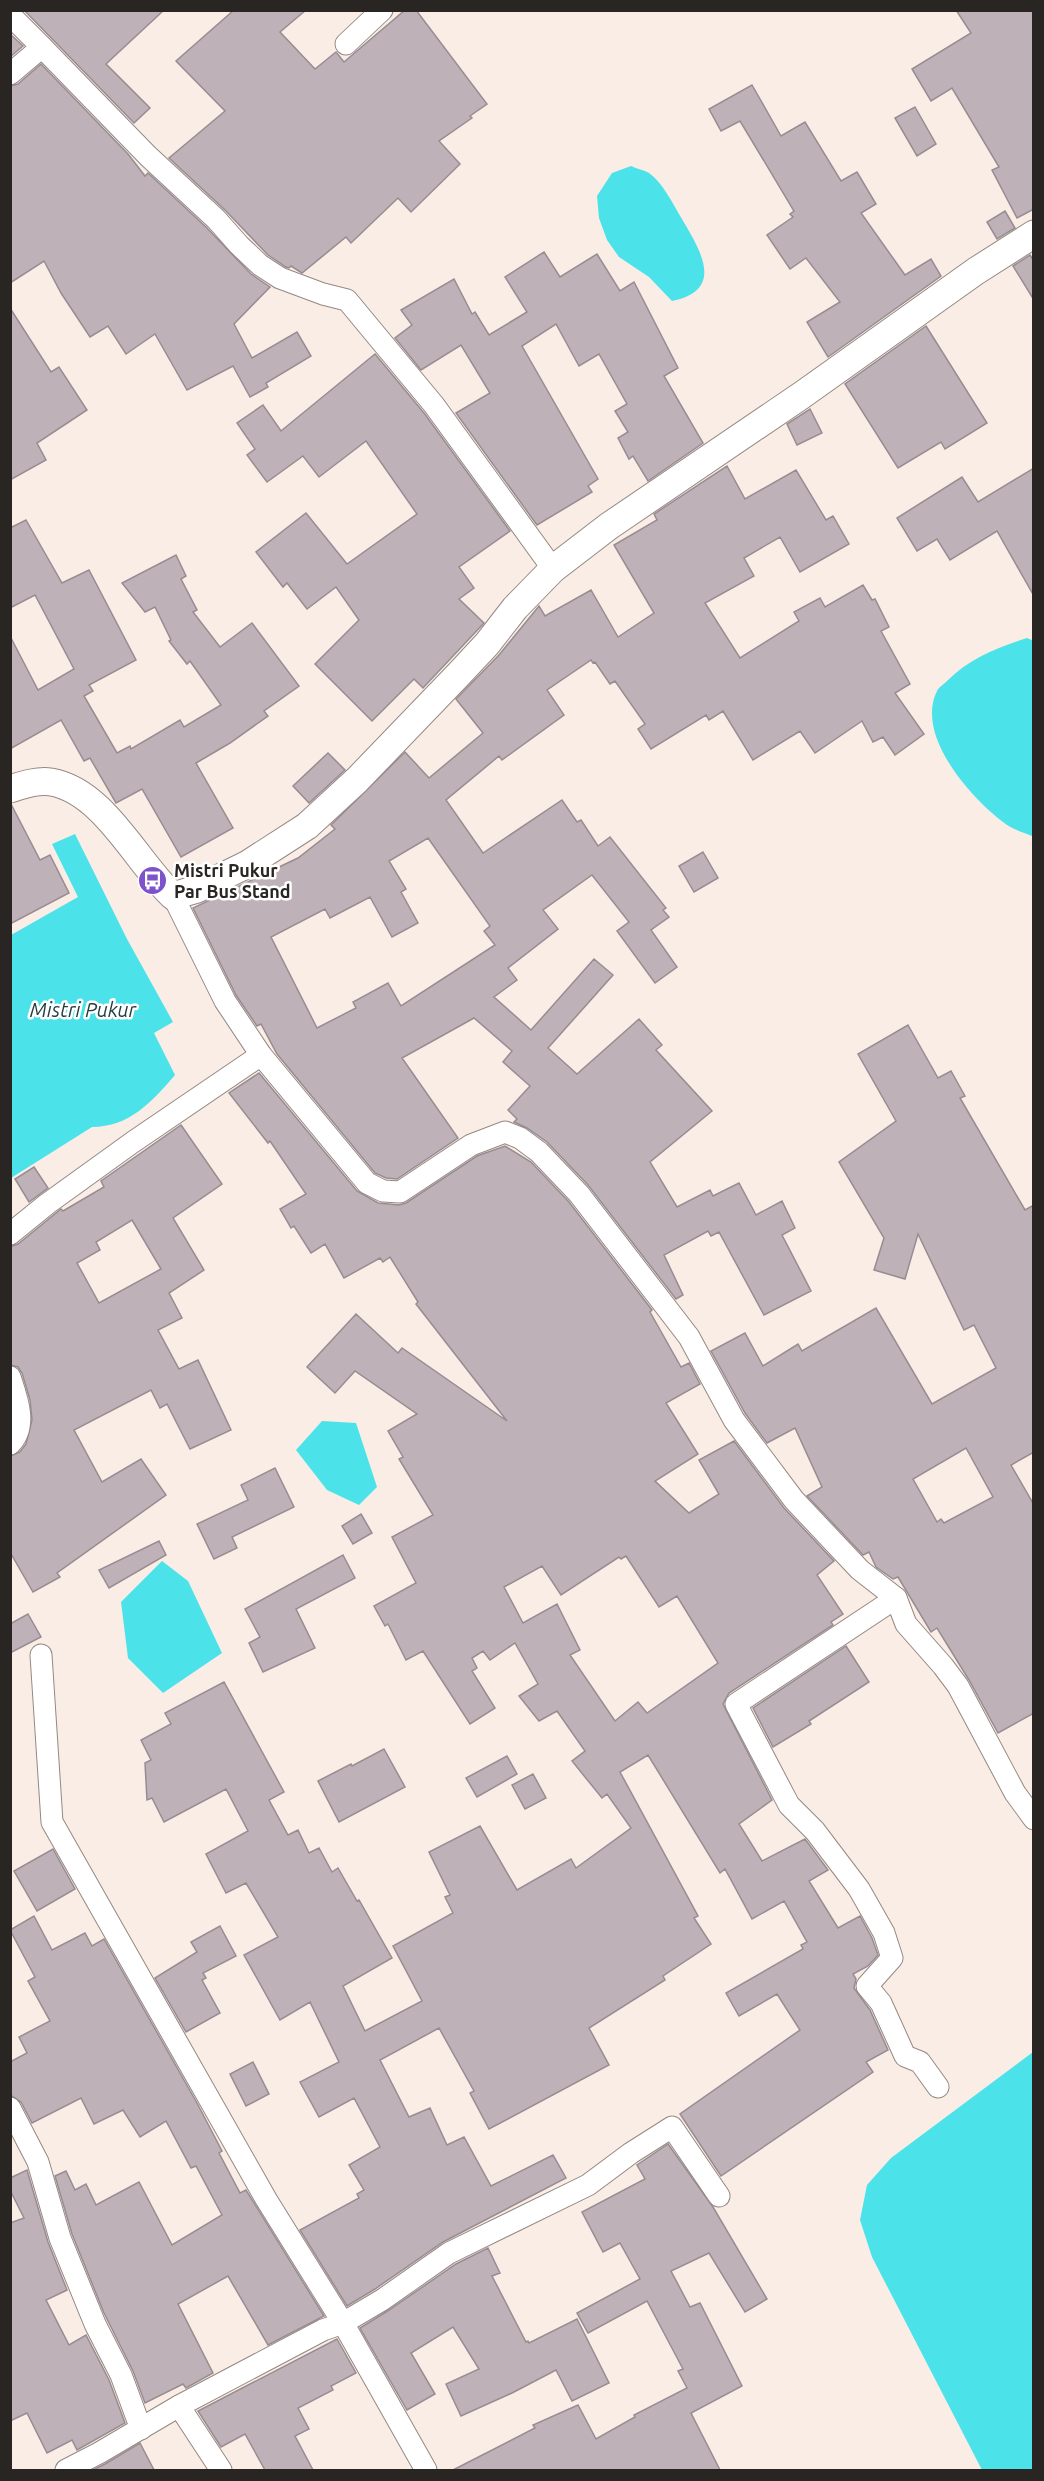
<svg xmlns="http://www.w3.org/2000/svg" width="1044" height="2481" viewBox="0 0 1044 2481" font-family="Ubuntu,sans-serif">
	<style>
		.water { fill: #4ce2ea }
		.building { fill: #beb1b8; stroke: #988c92; stroke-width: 1.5; fill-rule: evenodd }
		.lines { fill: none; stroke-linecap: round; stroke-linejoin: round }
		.minor-casing { stroke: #948982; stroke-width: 23 }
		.tertiary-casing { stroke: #948982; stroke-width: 29 }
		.minor { stroke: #fff; stroke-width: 21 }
		.tertiary { stroke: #fff; stroke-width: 27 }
		.labels { text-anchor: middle; stroke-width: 5; stroke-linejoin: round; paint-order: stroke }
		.poi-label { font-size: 18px; font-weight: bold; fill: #292522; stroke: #fff; text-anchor: start }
		.water-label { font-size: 20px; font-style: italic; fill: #263f41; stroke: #fff }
	</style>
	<rect width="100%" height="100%" fill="#f9ede6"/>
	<!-- water -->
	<g class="water">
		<path d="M631,166C637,169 644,170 649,173C663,183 673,204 682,219C700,250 726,290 672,301L649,277L619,257L607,240L599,218L597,196L612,173Z"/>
		<path d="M1027,638L1034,641L1032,836C1023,832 1011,829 1003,822C970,797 915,735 937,691C939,687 944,684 947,681C970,658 996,648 1027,638Z"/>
		<path d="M75,834L127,939L173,1022L154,1033L175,1075C152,1102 129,1127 92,1127L11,1178V935L78,897L52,844Z"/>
		<path d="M322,1421L356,1423L377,1487L359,1505L327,1490L296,1450Z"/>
		<path d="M162,1561L188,1581L222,1653L163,1693L128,1658L121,1602Z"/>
		<path d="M1033,2052V2470H982L872,2257L860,2220L867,2185L891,2158Z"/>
	</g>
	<!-- building -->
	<g class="building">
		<path d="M24,10H164L106,64L150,108L134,123Z"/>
		<path d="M234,10H306L280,32L315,69L336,52L344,62L405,10H416L487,104L470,116L472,118L439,141L460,164L411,212L398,198L351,243L346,237L302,273L291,266L289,268L286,267L268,255L225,210L169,158L225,111L176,61Z"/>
		<path d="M956,10H1034V209L1017,218L992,170L999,167L952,88L931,101L912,69L971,33Z"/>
		<path d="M10,34L23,46L10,57Z"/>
		<path d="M41,64L128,154L145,176L148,173L207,228L251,274L270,287L234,324L252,358L297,332L311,356L266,383L268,387L250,397L233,366L187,390L155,334L126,354L108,326L90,337L61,293L44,261L10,283V86L18,84Z"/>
		<path d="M752,85L781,136L805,122L841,181L857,172L876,204L861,213L905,275L931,259L941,276L828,357L807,322L840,302L806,258L790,269L767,235L793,217L790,214L794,211L740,121L721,131L709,109Z"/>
		<path d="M915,107L936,144L917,156L895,118Z"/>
		<path d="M1005,211L1015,228L997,239L987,222Z"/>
		<path d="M544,252L560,277L597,254L620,291L634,282L678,368L664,376L703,443L648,481L633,456L629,459L618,438L628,432L615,411L627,404L599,354L579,366L556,324L522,346L598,479L588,486L592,492L537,525L456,413L490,393L461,345L421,370L395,338L412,325L401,310L454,279L472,314L475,312L489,335L527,312L505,277Z"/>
		<path d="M1030,255L1034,261V300L1013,266Z"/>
		<path d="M10,308L51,372L59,367L87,410L37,443L46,460L10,480Z"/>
		<path d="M926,326L987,423L945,449L941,442L898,468L845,384Z"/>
		<path d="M375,354L424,413L510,531L459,567L474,588L459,599L484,623L423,688L414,679L372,721L315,664L359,620L336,587L307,609L287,583L283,587L256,552L306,513L347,564L417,514L366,441L319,477L303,456L267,482L247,455L255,449L237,423L263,405L281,431Z"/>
		<path d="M810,409L822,433L797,445L787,424Z"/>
		<path d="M727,466L745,499L796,470L826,520L833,516L849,544L800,572L780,537L744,558L754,576L705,603L740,658L799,621L794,612L820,598L825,607L863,585L872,600L875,599L889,627L881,631L910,684L895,693L924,734L895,755L883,737L873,742L862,721L815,753L800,731L753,760L723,711L709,720L706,715L651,749L638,729L645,724L615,681L610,684L595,662L593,663L591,660L547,690L564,715L502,760L499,756L446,800L483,853L562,800L577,822L581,820L598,846L610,837L666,908L663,910L669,917L651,930L677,967L655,983L617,931L629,922L592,875L543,910L558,929L508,968L517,980L494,997L531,1030L594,959L613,975L548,1048L577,1074L639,1019L662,1045L656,1050L712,1111L650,1162L677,1207L710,1190L713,1196L739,1183L756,1215L782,1201L795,1228L782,1235L811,1291L764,1315L719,1232L711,1236L708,1231L664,1255L683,1295L676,1299L588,1185L547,1142L527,1128L514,1122L517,1119L508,1110L530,1086L503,1062L512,1051L474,1018L402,1058L458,1138L397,1179L386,1178L375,1173L277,1054L261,1024L257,1026L236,995L193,908L298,858L335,829L331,825L405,752L429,778L483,733L456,699L499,655L539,606L545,616L591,590L618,637L654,613L614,545L657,520L654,514ZM428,838L490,926L484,931L495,945L401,1006L388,983L353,1002L356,1008L317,1028L271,937L325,909L330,918L370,897L392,937L418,923L401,892L406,889L389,861Z"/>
		<path d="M1034,468V596L997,531L950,560L937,539L917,551L897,518L962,477L978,502Z"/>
		<path d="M26,520L62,583L89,570L136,660L89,685L93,691L84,696L117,753L130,746L131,749L180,720L184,727L221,705L190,661L187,664L169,641L171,640L155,607L145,612L122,583L176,555L186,576L181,579L197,610L193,612L220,647L252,623L299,686L264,711L268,716L230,743L196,763L233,828L181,857L142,789L116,803L90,758L84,761L61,720L10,749V636L38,690L74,669L35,595L10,608V528Z"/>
		<path d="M328,753L345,770L309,803L293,786Z"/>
		<path d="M11,804L40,860L50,855L69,893L10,924Z"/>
		<path d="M703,852L718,878L694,892L679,866Z"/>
		<path d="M908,1025L938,1078L951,1071L965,1096L960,1098L1025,1210L1034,1205V1452L1011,1465L1034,1505V1713L998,1733L969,1680L937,1628L931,1632L898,1577L893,1579L876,1567L869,1552L863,1555L807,1496L822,1487L795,1428L767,1443L745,1413L711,1351L745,1333L763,1366L798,1344L802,1351L876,1308L932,1404L996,1368L974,1325L964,1330L918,1234L905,1279L874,1270L884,1238L839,1162L896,1121L858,1054ZM966,1448L993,1497L944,1523L941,1519L937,1522L913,1479Z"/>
		<path d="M259,1073L357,1191L378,1203L399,1205L406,1203L477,1156L505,1146L531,1162L569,1202L652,1310L650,1312L681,1367L689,1363L700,1384L666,1403L698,1454L655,1481L689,1513L719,1494L699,1460L734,1441L784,1508L834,1561L817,1575L843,1614L831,1622L833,1625L729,1693L723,1704L772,1800L739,1824L762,1861L805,1839L828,1870L809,1881L838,1928L860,1916L872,1938L878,1955L868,1966L853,1974L856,1979L854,1988L870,2010L888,2050L866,2062L873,2072L721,2176L680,2114L800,2030L777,1994L739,2016L726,1993L803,1949L801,1945L807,1942L784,1901L752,1919L725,1869L720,1873L648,1755L620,1772L698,1916L694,1918L711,1944L663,1976L665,1980L589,2028L609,2065L489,2129L470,2093L474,2091L439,2028L380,2060L409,2117L430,2108L447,2145L464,2137L491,2186L553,2155L566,2178L443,2242L375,2289L347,2306L300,2230L359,2198L357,2194L364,2190L349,2165L380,2147L354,2098L319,2117L300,2082L339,2062L310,2002L280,2020L244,1955L278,1937L246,1883L226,1893L206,1854L248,1831L226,1789L164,1822L152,1798L147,1800L145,1763L151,1760L141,1740L171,1724L165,1713L224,1682L284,1792L269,1800L288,1835L298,1830L309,1853L319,1848L332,1872L338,1868L357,1901L359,1900L392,1958L343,1986L365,2031L422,2001L393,1946L453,1913L445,1897L450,1895L429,1852L480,1826L517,1890L571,1859L576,1868L631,1828L607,1794L602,1798L572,1761L585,1751L557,1711L539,1721L519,1696L538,1684L515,1643L490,1660L483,1651L472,1658L477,1668L472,1671L495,1708L470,1724L423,1651L406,1660L388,1624L385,1626L374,1606L416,1583L392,1537L433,1515L399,1459L403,1457L388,1431L417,1414L355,1371L335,1393L307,1367L356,1314L398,1353L402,1348L507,1421L416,1304L418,1302L390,1257L383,1262L380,1258L344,1278L325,1244L311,1253L294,1226L291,1228L280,1209L306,1194L270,1141L268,1143L229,1093ZM626,1556L659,1607L677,1596L718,1663L647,1713L638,1702L615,1721L570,1655L580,1650L557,1604L523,1623L504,1587L542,1566L561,1595L619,1557L621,1559Z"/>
		<path d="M181,1125L222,1184L173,1218L204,1270L169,1293L182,1318L158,1330L179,1369L198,1360L231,1430L190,1449L167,1404L160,1408L151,1390L74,1430L102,1482L141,1459L166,1495L57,1573L60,1577L33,1592L10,1552V1456L20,1452L26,1444L32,1420L30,1400L22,1373L18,1367L10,1365V1247L18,1244L61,1209L63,1211L104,1187L101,1181ZM132,1220L161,1269L99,1303L77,1263L100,1250L96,1242Z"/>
		<path d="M34,1167L48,1188L29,1202L15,1179Z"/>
		<path d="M275,1468L294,1507L232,1537L237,1548L214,1559L197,1524L248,1500L241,1485Z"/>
		<path d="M361,1514L372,1533L353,1544L342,1526Z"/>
		<path d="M159,1541L166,1555L109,1588L99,1570Z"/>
		<path d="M343,1555L355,1578L296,1609L315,1648L263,1672L249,1643L260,1637L245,1609Z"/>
		<path d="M28,1614L41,1637L10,1653V1624Z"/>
		<path d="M846,1646L869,1682L809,1721L811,1724L773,1747L753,1708Z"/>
		<path d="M384,1749L405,1787L339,1822L318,1781L351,1764L352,1766Z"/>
		<path d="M507,1756L517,1774L477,1797L466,1778Z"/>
		<path d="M533,1774L546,1798L525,1809L512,1785Z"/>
		<path d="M53,1849L75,1889L37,1911L14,1871Z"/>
		<path d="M34,1916L52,1950L85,1933L92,1946L104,1939L197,2103L222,2151L219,2153L240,2193L246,2190L324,2316L268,2345L228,2276L178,2304L213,2373L186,2388L183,2384L145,2403L133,2371L104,2313L72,2234L55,2176L66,2171L75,2190L86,2184L96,2205L139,2182L172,2245L222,2215L196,2166L191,2168L166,2121L140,2137L123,2110L94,2124L81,2098L32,2123L21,2102L10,2095V2062L27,2053L19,2037L50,2021L28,1981L35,1977L10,1930Z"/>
		<path d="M220,1926L236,1956L203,1973L206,1978L202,1980L220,2013L186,2032L155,1978L197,1952L191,1942Z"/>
		<path d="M253,2062L269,2094L246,2106L230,2074Z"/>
		<path d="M668,2144L713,2207L767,2299L745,2312L709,2253L671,2271L690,2307L700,2303L742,2386L691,2413L720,2470H453L535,2428L533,2425L578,2405L596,2439L635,2417L634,2415L687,2388L678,2371L683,2369L647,2301L588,2333L577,2313L640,2279L620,2243L603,2252L582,2212L645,2179L637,2165Z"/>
		<path d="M27,2170L48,2242L67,2290L46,2300L69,2345L86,2335L109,2380L125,2423L77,2450L72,2440L47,2453L27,2413L10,2421V2223L24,2218L10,2190V2178Z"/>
		<path d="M488,2248L500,2273L492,2276L526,2342L528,2341L529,2343L577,2319L609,2383L572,2401L556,2370L512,2393L461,2416L446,2384L479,2369L453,2327L411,2353L435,2394L407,2410L360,2328L389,2310L456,2264Z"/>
		<path d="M337,2339L356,2373L331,2386L333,2390L298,2408L309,2429L295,2436L313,2470H265L245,2434L221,2447L198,2411Z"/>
		<path d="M140,2443L154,2470H93L105,2464Z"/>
	</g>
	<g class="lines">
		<defs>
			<g id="minor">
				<path d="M10,15L42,47"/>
				<path d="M346,44L382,10"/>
				<path d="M10,74L42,47L148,156L216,219L239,245L260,265L280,278L323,294L347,300L434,405L553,569"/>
				<path d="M173,896L225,1001L261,1055L367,1183L383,1191L400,1192L471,1145L505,1132L520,1138L539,1152L579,1194L689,1337L734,1420L794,1500L860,1570L896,1598L906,1624L943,1666L958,1686L1015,1793L1034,1819"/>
				<path d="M10,1234L47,1204L133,1142L261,1055"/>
				<path d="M10,1377C17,1398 28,1426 10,1444"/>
				<path d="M896,1598L736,1704L789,1805L815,1831L859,1889L884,1933L892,1958L867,1986L881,2003L905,2056L920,2062L938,2087"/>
				<path d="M41,1655L52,1822L266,2199L343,2323L426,2470"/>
				<path d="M10,2108L38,2162L60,2238L95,2324L121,2375L141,2429"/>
				<path d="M179,2406L221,2470"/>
				<path d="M66,2470L99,2453L179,2406L323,2330L343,2323L382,2300L449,2253L588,2185L631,2153L672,2127L719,2196"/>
			</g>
			<path id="tertiary" d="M10,789C23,785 37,780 51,782C104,791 137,863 173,896L197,889L248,864L307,826L357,780L459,674L487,644L515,608L553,569L609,526L802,395L976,271L1034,234"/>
		</defs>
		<!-- minor casing -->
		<use href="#minor" class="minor-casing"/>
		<!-- tertiary casing -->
		<use href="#tertiary" class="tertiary-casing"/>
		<!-- minor -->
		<use href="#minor" class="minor"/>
		<!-- tertiary -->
		<use href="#tertiary" class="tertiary"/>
	</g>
	<!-- icons -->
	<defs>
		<symbol id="bus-disc" viewBox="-11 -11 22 22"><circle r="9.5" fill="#7d52cb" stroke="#fff"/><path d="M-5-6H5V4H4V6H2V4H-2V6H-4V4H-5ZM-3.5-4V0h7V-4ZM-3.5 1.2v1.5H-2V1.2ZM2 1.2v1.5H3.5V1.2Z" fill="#fff"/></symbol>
	</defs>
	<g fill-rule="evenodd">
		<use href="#bus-disc" x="136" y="864" width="33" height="33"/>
	</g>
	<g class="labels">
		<!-- poi labels -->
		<g class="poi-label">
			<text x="174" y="877">Mistri Pukur<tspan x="174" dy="21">Par Bus Stand</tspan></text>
		</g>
		<!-- water labels -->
		<g class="water-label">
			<text x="83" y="1017">Mistri Pukur</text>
		</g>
	</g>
	<!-- border -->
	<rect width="1044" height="2481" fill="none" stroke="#292522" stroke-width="24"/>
</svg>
